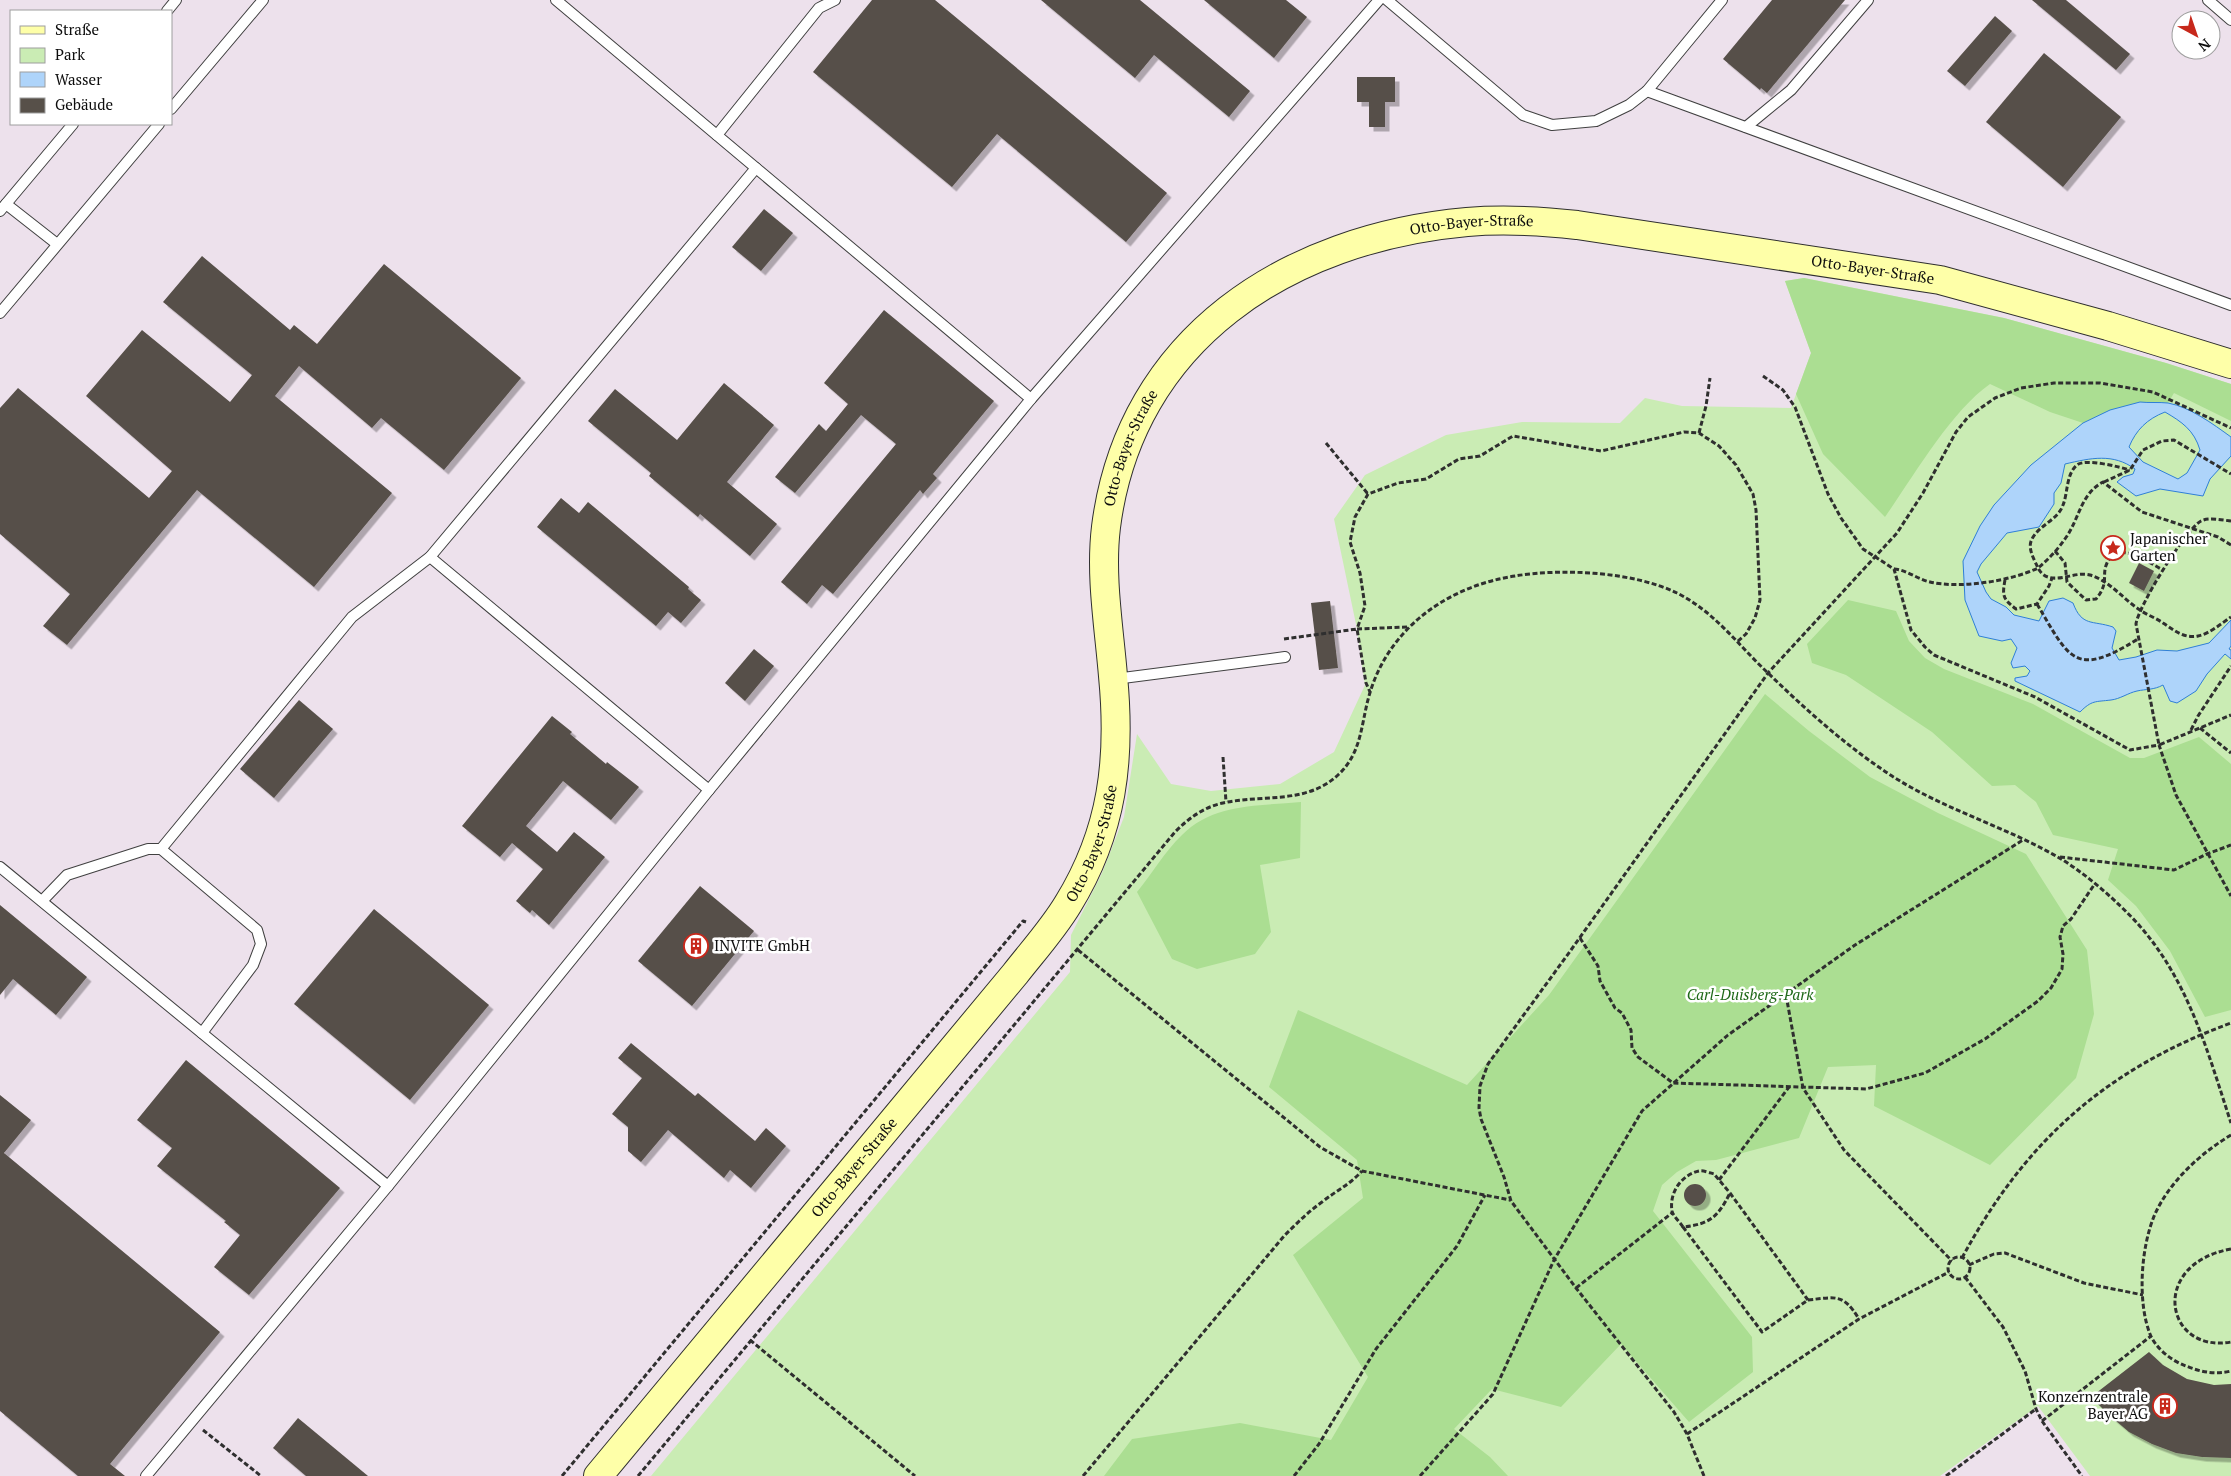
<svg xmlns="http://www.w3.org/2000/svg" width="2231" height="1476" viewBox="0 0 2231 1476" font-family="'PT Serif',serif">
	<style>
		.industrial { fill: #ede1ec; fill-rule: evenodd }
		.green { fill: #caecb4 }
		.forest { fill: #abde92 }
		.water { fill: #aed4fa; stroke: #2f7fd7; fill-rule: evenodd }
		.building { fill: #575049; filter: url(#shadow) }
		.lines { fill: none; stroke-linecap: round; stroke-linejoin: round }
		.lane-casing { stroke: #404040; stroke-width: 12 }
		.secondary-casing { stroke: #2f2f2f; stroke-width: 30 }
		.path { stroke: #2f2f2f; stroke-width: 3; stroke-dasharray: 5 2.5; stroke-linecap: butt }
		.lane { stroke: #fff; stroke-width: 10 }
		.secondary { stroke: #feffa8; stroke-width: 28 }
		.labels { text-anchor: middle; stroke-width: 5; stroke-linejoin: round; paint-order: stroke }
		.street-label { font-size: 15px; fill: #0d0d0d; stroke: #fff }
		.poi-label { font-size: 15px; fill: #0d0d0d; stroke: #fff; text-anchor: start }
		.park-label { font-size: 15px; font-style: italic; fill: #1f6919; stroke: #fff }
	</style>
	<defs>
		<filter id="shadow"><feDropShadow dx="4.5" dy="4.5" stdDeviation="0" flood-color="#0004"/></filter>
	</defs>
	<rect width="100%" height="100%" fill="#fffeed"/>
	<!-- industrial -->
	<path class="industrial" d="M0,0H2231V1476H0ZM11,11H171V124H11ZM2181,20H2211V50H2181Z"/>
	<!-- green -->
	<path class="green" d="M1804,278L2004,318L2166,363L2231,384V1476H2090L2038,1406L1940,1476H651L1070,972L1071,935L1102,873L1124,817L1137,734L1171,784L1211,791L1280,784L1334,752L1365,685L1357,629L1334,519L1365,475L1446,435L1522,422L1620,423L1645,398L1682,406L1791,408L1811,353L1785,281Z"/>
	<!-- forest -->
	<g class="forest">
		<path d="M1804,278L2004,318L2166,363L2231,384V421L2174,393L2168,403C2131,402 2116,407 2083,423L2050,412L1990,384C1951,411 1913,477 1885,517L1823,454L1796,394L1811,353L1785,281Z"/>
		<path d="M1848,600L1896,611L1909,641L1925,658L1944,669L2033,704L2130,758H2144L2199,737L2231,764V1010L2205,1017L2170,951L2136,906L2108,880L2118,849L2053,835L2036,802L2015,785L1992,786L1932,732L1846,675L1812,663L1807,644Z"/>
		<path d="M1765,694L1809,731L1870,777L1938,813L2026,854L2087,950L2094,1014L2076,1078L1990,1165L1874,1106L1876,1065L1828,1067L1799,1138L1716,1160L1696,1161L1677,1172L1662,1185L1653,1211L1752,1337L1753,1372L1689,1422L1621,1344L1561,1407L1492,1389L1454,1429L1490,1457L1508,1476H1104L1132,1439L1240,1423L1331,1440L1368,1377L1293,1255L1363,1198L1357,1160L1269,1087L1298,1010L1467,1085L1549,995Z"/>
		<path d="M1301,802L1300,858L1260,865L1271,932L1255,954L1197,969L1172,959L1137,892C1152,874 1165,851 1182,835C1213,803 1260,806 1301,802Z"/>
	</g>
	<!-- water -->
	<path class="water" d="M2140,402C2149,403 2159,402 2168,403C2190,407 2213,424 2231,437V456L2210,479L2203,496L2160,489L2136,496L2117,482L2123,477L2133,474L2135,469C2113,453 2091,458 2065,464L2061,483L2054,493V504L2039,527L2007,533L1981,564L1977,572L1986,592L1991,599L2006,607L2014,615L2039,621L2049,601L2063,598L2073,603C2082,627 2092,620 2113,627L2116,631L2112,648L2119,660L2136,657L2157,650L2177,651L2209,643L2231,620V646L2229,649L2231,650V659L2225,654L2207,674L2196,691L2177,703L2170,701L2163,685C2154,690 2146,689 2137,691C2128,693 2120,699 2111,700C2095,702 2092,700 2080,712L2015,681V678L2027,676L2030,671L2025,666L2013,668L2011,663L2017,648L2011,639L2002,641L1979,636L1965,600L1963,561L1980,526L1994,505L2031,465L2083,423L2110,410ZM2165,412C2182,422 2194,430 2200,450L2187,473L2178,479L2143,462L2129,447C2136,430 2147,419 2165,412Z"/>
	<!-- building -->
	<g class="building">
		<path d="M872,0H935L1167,193L1126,242L997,134L952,187L813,72Z"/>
		<path d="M1041,0H1140L1250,91L1229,117L1154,55L1135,78Z"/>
		<path d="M1204,0H1286L1307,17L1274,58Z"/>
		<path d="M1772,0H1845L1767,93L1761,88L1760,90L1723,59Z"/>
		<path d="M2032,0H2066L2130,54L2116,70Z"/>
		<path d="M1995,16L2012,31L1965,86L1947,71Z"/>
		<path d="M2044,53L2121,117L2063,187L1986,122Z"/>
		<path d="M1357,77H1395V102H1385V127H1369V102H1357Z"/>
		<path d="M764,209L793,233L761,271L732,247Z"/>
		<path d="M202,256L290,330L294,325L317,344L384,264L521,378L444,470L381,418L372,428L299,366L275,396L392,493L314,587L197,490L67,645L43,626L70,594L0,534V408L18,388L149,498L172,471L86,396L142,330L230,402L252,375L163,302Z"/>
		<path d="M884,310L994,401L933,474L937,478L923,494L920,490L833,594L822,585L807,604L781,582L896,444L861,415L795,493L775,477L819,424L826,431L848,404L824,383Z"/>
		<path d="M724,383L774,425L727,482L777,524L750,556L700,514L698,517L649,476L651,473L588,421L615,389L677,440Z"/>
		<path d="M561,498L579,513L588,502L689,587L688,589L701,600L681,623L668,612L656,626L537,527Z"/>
		<path d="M2139,563L2154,571L2144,591L2129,583Z"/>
		<path d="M1330,601L1338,668L1319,670L1311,603Z"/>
		<path d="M754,649L774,666L745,701L725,683Z"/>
		<path d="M299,700L333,729L274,798L240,769Z"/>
		<path d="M552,716L572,732L570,734L606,764L607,762L639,787L611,820L563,781L526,826L557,852L574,832L605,857L549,925L532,910L530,913L516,901L543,869L512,843L500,857L462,826Z"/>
		<path d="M700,886L754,931L692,1006L638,961Z"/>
		<path d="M0,905L87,977L56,1015L13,979L0,995Z"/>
		<path d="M374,909L489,1005L410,1100L294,1004Z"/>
		<path d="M631,1043L695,1096L698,1093L755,1141L766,1128L786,1146L751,1188L730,1170L724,1178L668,1130L641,1162L628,1151V1127L612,1114L642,1078L618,1058Z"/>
		<path d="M186,1060L340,1188L249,1295L214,1267L240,1235L224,1222L226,1221L157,1166L172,1148L137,1120Z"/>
		<path d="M0,1095L31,1120L4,1153L220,1332L110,1464L125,1476H78L0,1411Z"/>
		<circle cx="1695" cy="1195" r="11"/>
		<path d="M2149,1352L2163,1365L2187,1379L2214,1385L2231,1384V1458L2202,1457L2176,1453L2152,1444L2129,1432L2109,1415L2091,1397Z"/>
		<path d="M298,1418L368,1476H306L273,1448Z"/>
	</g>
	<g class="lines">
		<defs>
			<g id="lane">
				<path d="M556,0L1031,399"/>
				<path d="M1387,0L1523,115L1552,125L1596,121L1629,105L1647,91L1722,0"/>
				<path d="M2208,0L2231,20"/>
				<path d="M167,11L176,0"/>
				<path d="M1647,91L2231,305"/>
				<path d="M171,109L263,0"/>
				<path d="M1746,127L1791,90L1868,0"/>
				<path d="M717,135L819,8L835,0"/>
				<path d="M6,204L57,244"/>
				<path d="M0,211L73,124"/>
				<path d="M0,313L159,124"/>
				<path d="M430,557L709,790"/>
				<path d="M1115,679L1285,657"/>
				<path d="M161,849L352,617L430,557L756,168"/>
				<path d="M0,867L388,1186L146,1476"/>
				<path d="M42,901L67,875L148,849H161L257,930L261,944L253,965L202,1033"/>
				<path d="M388,1186L709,790L1031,399L1379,0"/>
			</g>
			<g id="secondary">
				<path id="s1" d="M598,1476L1015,974C1033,951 1053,929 1068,904C1113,831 1121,759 1113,676C1109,627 1100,576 1106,527C1130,338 1288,238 1467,222C1504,219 1541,221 1577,225L1940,280L2108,326L2231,364"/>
			</g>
		</defs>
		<!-- lane casing -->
		<use href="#lane" class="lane-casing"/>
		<!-- secondary casing -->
		<use href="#secondary" class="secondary-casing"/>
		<!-- path -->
		<g class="path">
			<path d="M1763,376L1783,390L1795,407L1828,494L1841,518L1863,549L1894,569L1911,630L1925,647L1934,655L2035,697L2130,750L2159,745L2176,795L2231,896"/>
			<path d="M1699,433L1706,406L1710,378"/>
			<path d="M1326,443L1368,494"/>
			<path d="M2104,482L2130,470L2143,450L2162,441L2174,440L2231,474"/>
			<path d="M2231,521C2222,520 2209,517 2201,521C2185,530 2138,607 2136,624L2159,745L2231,715"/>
			<path d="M2231,545L2218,537L2142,512L2103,482C2081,494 2080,516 2067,536C2059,548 2049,559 2038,568C2049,589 2074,570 2090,575C2110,581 2123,599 2140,610C2147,615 2156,618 2163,623C2174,630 2184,639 2198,636C2209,634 2222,623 2231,617"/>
			<path d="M2055,551L2065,563L2067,582L2086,600L2096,599C2110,582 2101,576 2107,563C2118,539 2149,563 2163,570"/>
			<path d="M1894,569C1907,570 1917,579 1930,582C1960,589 2011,581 2038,568C2034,559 2027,548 2032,539C2039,525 2058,520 2063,505C2068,493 2066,474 2077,465C2086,458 2119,467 2130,470"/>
			<path d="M2005,580C2002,596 2003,599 2016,609L2037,604L2049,586L2052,578"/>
			<path d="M2037,604C2070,660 2075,678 2138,639"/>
			<path d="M1407,627L1357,629L1365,606L1360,573L1350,542L1355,517L1368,494L1398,483L1426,479L1459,459L1480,456L1513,436L1601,451L1684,432L1699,433L1719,446L1736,465L1753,494L1756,510L1760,600L1755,618L1746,634L1737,642"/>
			<path d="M1284,639L1357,629L1366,683L1370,692"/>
			<path d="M2200,728L2231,753"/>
			<path d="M2191,730L2198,716L2231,666"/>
			<path d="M1223,757L1226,802"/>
			<path d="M2060,857L2174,870L2207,854L2231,845"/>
			<path d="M1580,938L1598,966L1600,981L1615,1008L1622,1013L1631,1030L1632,1048L1638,1057L1673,1083L1866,1089L1925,1073L1985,1039L2038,1001L2051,988L2062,969L2063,954L2060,937L2063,926L2071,919L2094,885"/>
			<path d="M1078,950L1320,1147L1362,1171L1510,1200"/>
			<path d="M1786,995L1803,1088L1844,1150L1952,1261"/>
			<path d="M2231,1135C2201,1153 2170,1181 2155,1214C2141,1246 2137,1301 2150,1334C2156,1349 2172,1361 2186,1366C2201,1372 2215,1375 2231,1371"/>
			<path d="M1719,1180L1789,1087"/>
			<path d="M1730,1193L1808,1300L1762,1332L1683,1227C1710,1224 1718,1217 1730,1193Z"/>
			<path d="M1683,1227C1680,1222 1673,1216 1672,1211C1669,1193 1681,1175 1699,1171C1703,1170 1710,1173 1714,1174L1730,1193"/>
			<path d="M2231,1249C2148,1264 2165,1354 2231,1342"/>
			<circle cx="1959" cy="1268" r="11"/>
			<path d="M1962,1258C2025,1141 2106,1069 2231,1023"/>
			<path d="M1969,1265L1994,1254L2005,1253L2084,1283L2143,1295"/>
			<path d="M1965,1277L2003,1327L2025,1371L2036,1409L2042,1421L2082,1476"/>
			<path d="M1576,1288L1672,1213"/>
			<path d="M1808,1300C1836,1297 1843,1293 1859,1319"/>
			<path d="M750,1340L915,1476"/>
			<path d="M2042,1421L2151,1336"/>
			<path d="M203,1430L261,1476"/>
			<path d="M1687,1434L1859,1319L1949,1272"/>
			<path d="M562,1476L1023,921L1026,922"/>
			<path d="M638,1476L1175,832C1189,818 1204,807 1223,803C1263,794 1307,805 1339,774C1362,752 1361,724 1369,696C1388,628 1448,586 1515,576C1563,568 1634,572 1677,593C1715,612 1738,645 1768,673C1803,707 1843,743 1883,770C1936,807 2000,824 2056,856C2084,872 2116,900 2138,924C2189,981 2208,1053 2231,1123"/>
			<path d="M1083,1476L1284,1236C1296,1224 1308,1212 1322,1202C1337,1190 1348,1186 1362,1171"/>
			<path d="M1294,1476L1319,1444L1376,1349L1457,1246L1485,1195"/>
			<path d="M1420,1476L1493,1394L1554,1260L1642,1111L1728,1035L1855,945L2023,840"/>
			<path d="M1704,1476L1687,1434L1674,1412L1576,1288L1511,1201L1504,1177L1481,1119L1479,1108L1480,1086L1488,1064L1571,950L1768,673L1897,533L1923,493L1956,432L1968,417L1995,398L2021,388L2054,383H2100L2153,392L2231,428"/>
			<path d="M1946,1476L2036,1409"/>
		</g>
		<!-- lane -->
		<use href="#lane" class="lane"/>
		<!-- secondary -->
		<use href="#secondary" class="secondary"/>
	</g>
	<!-- icons -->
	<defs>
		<symbol id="sight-ring" viewBox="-11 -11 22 22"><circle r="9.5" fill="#fff" stroke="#c7281b" stroke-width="1.5"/><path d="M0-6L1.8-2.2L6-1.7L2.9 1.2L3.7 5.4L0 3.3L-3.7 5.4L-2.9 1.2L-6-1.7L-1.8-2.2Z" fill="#c7281b"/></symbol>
		<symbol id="building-ring" viewBox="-11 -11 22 22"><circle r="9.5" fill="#fff" stroke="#c7281b" stroke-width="1.5"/><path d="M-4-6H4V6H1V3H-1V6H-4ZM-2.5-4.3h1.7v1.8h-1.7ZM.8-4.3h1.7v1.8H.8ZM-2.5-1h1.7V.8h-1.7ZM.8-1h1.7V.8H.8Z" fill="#c7281b"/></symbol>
	</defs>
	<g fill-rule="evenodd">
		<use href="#sight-ring" x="2099" y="534" width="28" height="28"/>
		<use href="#building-ring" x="682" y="932" width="28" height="28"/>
		<use href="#building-ring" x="2151" y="1392" width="28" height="28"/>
	</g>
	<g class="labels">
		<!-- street labels -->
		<g class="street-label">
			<text dy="5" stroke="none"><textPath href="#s1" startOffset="1645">Otto-Bayer-Straße</textPath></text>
			<text dy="5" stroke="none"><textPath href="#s1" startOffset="2050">Otto-Bayer-Straße</textPath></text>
			<text dy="5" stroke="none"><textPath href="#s1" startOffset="1210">Otto-Bayer-Straße</textPath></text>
			<text dy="5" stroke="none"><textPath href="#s1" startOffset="806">Otto-Bayer-Straße</textPath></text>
			<text dy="5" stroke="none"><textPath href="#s1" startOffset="401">Otto-Bayer-Straße</textPath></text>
		</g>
		<!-- poi labels -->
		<g class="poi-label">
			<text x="2130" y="544">Japanischer<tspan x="2130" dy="17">Garten</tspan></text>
			<text x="714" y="951">INVITE GmbH</text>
			<text x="2148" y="1402" text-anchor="end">Konzernzentrale<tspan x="2148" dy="17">Bayer AG</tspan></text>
		</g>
		<!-- park labels -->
		<g class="park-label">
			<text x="1750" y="1000">Carl-Duisberg-Park</text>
		</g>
	</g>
	<!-- legend -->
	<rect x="10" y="10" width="162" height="115" fill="#ffffff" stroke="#9e9e9e"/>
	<rect x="20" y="26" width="25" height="8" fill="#feffa8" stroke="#9e9e9e"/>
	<text x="55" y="35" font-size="15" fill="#0d0d0d">Straße</text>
	<rect x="20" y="48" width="25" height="15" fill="#caecb4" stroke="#9e9e9e"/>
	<text x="55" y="60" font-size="15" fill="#0d0d0d">Park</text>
	<rect x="20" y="72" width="25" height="15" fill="#aed4fa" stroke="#9e9e9e"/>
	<text x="55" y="85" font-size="15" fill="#0d0d0d">Wasser</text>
	<rect x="20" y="98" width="25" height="15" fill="#575049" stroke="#9e9e9e"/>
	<text x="55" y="110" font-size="15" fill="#0d0d0d">Gebäude</text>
	<!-- north arrow -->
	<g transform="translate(2196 35) rotate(140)"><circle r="24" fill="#ffffff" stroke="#9e9e9e"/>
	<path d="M0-4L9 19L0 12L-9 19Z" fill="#c7281b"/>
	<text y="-8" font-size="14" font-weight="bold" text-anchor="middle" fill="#0d0d0d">N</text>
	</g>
</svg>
